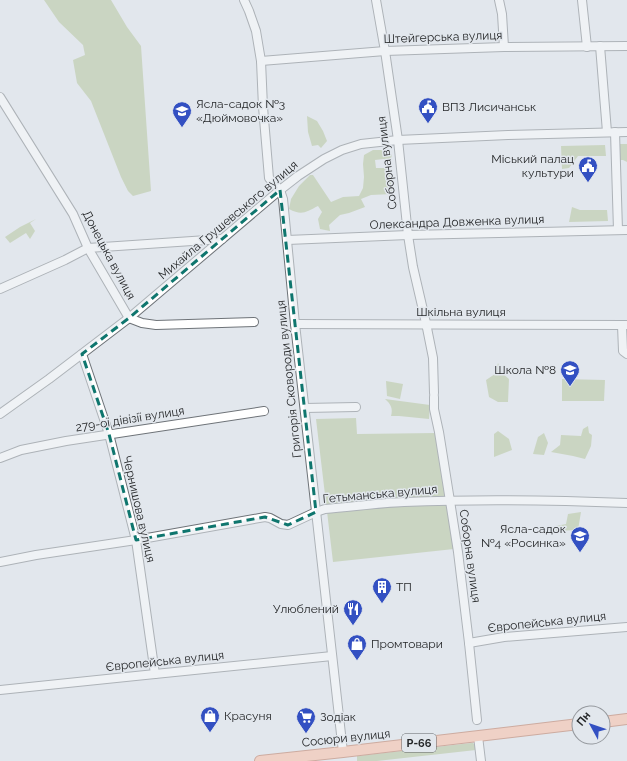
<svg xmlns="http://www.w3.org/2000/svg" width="627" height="761" viewBox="0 0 627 761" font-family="Raleway,sans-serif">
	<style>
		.green { fill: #aebf8f }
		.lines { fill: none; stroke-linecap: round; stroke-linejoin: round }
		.minor-casing { stroke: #6e7378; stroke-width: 10 }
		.major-casing { stroke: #b36344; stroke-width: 12 }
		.minor { stroke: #fff; stroke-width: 8 }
		.major { stroke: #ffb597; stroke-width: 10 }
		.marked { fill: none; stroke: #0f766e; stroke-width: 3; stroke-dasharray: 8 5; stroke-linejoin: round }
		.labels { text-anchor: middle; stroke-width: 3; stroke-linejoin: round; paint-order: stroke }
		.shield { fill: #e2e7ed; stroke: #5e6164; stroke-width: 1 }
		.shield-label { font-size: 11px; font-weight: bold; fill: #252729 }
		.street-label { font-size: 12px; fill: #252729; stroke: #e2e7ed }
		.poi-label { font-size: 12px; fill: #252729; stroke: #e2e7ed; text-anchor: start }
	</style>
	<rect width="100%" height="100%" fill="#e2e7ed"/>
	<!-- green -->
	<g class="green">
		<path d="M44,0H111L127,27L141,46L151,191L133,196L128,191L121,177L91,101L77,83L73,60L85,55L83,45L59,22Z"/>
		<path d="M307,116L317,121L323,131L327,141L321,148L318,145L312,146L308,132Z"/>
		<path d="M619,144H627V162L623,160H619Z"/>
		<path d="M605,145L606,156H578L569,168L562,169L561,146Z"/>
		<path d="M373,150H386L392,155L389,164L384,159L375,160L376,168H385L390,172L392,194L371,195L361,199L365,207L349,213L340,215L329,225L330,231L320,229L318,219L322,212L318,206C306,212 302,216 289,209L291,199L299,186L310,175H313L331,202L343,197L359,196L363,188L364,177L363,164L364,155Z"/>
		<path d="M572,207L580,210H607L608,221L569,222Z"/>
		<path d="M36,219L30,223L35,231L30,239L26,233L10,243L5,237L20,227Z"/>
		<path d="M498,363L502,373L509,379L508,402H498L489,397L486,380L495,374Z"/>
		<path d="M562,379L605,380L604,401H562Z"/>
		<path d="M386,381L403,384L400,399L387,396Z"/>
		<path d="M385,399L430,405L429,419L399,416H391C393,409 391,404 385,399Z"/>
		<path d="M356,418L357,434L435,433L454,549L333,562L316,419Z"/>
		<path d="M588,426L589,433L592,435L591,446L585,459L573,456L551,452L560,445L561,435L581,436L583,429Z"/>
		<path d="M498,431L509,439L512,450L494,457V434Z"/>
		<path d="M544,433L548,443L544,455L533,454L538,437Z"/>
		<path d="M581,512L578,530L556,531V526L566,524L568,514Z"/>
		<path d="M471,743H473L475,745L476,750L377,761H357V756Z"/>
	</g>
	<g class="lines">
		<defs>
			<g id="minor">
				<path d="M244,0L249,11L256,31L261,61L263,107L269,178L280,190L283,199L295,324L343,752"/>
				<path d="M376,0L385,51L398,140L408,235L413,267L426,323L433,358L434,393"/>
				<path d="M499,0L502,14L504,47"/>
				<path d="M582,0L587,47"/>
				<path d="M600,46L607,132"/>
				<path d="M261,61L385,51L504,47L627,46"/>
				<path d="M0,97L73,214L88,248L129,318L142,323L156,325L254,322"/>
				<path d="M615,132L618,230"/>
				<path d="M287,240L408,235L627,230"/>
				<path d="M0,289L65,260L88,248L222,239"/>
				<path d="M295,324L627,325"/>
				<path d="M622,325L623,351L627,354"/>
				<path d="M82,354L109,434L136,540L155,674"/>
				<path d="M434,397V409L439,432L450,501L458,552L469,643L477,720"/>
				<path d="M305,408L356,407"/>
				<path d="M0,414L49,379L129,318L280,190L298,176L324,159L342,150L361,144L398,140L508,135L627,132"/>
				<path d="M0,458L21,450L66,441L264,411"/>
				<path d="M0,562L36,555L136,540L265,517L270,518L281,524L288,525L316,512L325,509C351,507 378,503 404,502C478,499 553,500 627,503"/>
				<path d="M469,643L504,637L627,627"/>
				<path d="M0,690L155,674L332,656"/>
				<path d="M478,736L481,761"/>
			</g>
			<g id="major">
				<path d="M603,722L627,719"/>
				<path d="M260,761L343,752L579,724"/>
			</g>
		</defs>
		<!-- minor casing -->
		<use href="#minor" class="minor-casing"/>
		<!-- major casing -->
		<use href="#major" class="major-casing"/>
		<!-- minor -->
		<use href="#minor" class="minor"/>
		<!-- major -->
		<use href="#major" class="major"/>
	</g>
	<!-- marked area -->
	<path d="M0 0H627V761H0ZM280,190L316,512L288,525L265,517L136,540L109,434L82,354L129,318Z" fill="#e2e7ed" fill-opacity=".55" fill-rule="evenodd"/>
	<path class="marked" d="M280,190L316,512L288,525L265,517L136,540L109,434L82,354L129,318Z"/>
	<!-- icons -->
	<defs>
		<symbol id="civic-pin" viewBox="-11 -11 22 30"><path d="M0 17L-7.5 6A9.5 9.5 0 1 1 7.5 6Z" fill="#3350c2" stroke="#e2e7ed"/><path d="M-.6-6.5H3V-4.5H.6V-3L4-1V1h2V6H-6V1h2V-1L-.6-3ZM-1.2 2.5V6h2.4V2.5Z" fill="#fff"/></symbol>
		<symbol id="school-pin" viewBox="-11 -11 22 30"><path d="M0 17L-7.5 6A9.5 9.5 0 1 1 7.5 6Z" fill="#3350c2" stroke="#e2e7ed"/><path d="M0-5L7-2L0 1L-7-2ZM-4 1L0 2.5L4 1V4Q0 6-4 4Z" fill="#fff"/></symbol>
		<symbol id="building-pin" viewBox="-11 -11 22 30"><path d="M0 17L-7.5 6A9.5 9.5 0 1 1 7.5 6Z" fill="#3350c2" stroke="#e2e7ed"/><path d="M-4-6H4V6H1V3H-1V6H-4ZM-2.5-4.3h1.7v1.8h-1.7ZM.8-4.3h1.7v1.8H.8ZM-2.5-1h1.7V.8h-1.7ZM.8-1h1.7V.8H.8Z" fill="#fff"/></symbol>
		<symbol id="restaurant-pin" viewBox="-11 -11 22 30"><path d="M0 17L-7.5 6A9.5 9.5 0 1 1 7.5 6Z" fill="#3350c2" stroke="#e2e7ed"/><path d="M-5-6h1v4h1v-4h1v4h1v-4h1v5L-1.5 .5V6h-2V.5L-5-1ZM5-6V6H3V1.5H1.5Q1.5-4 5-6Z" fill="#fff"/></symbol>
		<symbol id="shop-pin" viewBox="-11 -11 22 30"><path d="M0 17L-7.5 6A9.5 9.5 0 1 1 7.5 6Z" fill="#3350c2" stroke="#e2e7ed"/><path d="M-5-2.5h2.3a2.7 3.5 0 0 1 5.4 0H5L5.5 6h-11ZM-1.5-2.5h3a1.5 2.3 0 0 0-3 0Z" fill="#fff"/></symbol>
		<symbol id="supermarket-pin" viewBox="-11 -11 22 30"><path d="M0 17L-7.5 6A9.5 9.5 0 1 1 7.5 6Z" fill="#3350c2" stroke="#e2e7ed"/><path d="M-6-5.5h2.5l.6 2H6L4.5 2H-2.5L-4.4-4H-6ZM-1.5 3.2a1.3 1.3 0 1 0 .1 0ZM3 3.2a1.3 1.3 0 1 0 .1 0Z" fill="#fff"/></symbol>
	</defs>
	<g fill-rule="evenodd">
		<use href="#civic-pin" x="417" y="96" width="22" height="30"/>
		<use href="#school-pin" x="171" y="100" width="22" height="30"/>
		<use href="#civic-pin" x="577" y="155" width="22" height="30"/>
		<use href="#school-pin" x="559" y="359" width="22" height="30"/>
		<use href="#school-pin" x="569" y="525" width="22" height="30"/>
		<use href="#building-pin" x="371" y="576" width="22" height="30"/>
		<use href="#restaurant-pin" x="342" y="598" width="22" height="30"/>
		<use href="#shop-pin" x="346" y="633" width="22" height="30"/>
		<use href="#shop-pin" x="199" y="705" width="22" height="30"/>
		<use href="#supermarket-pin" x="295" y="706" width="22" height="30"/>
	</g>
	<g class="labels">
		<!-- shield labels -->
		<rect class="shield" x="402" y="734" width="34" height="18" rx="3"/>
		<g class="shield-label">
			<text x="419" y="747">Р-66</text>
		</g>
		<!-- street labels -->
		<g class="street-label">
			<text transform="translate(443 37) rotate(-2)" y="4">Штейгерська вулиця</text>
			<text transform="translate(387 163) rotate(-97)" y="4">Соборна вулиця</text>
			<text transform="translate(228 220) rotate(-40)" y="4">Михайла Грушевського вулиця</text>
			<text transform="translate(457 222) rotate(-2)" y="4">Олександра Довженка вулиця</text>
			<text transform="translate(109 255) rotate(62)" y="4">Донецька вулиця</text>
			<text x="461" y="316">Шкільна вулиця</text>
			<text transform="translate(289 379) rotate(-96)" y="4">Григорія Сковороди вулиця</text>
			<text transform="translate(130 419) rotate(-9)" y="4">279-ої дівізії вулиця</text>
			<text transform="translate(380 494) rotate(-5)" y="4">Гетьманська вулиця</text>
			<text transform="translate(139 509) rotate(77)" y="4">Чернишова вулиця</text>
			<text transform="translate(470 556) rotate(82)" y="4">Соборна вулиця</text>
			<text transform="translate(547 622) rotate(-6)" y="4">Європейська вулиця</text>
			<text transform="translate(165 661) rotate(-6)" y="4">Європейська вулиця</text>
			<text transform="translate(346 738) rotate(-6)" y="4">Сосюри вулиця</text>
		</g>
		<!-- poi labels -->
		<g class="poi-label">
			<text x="196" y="108">Ясла-садок №3<tspan x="196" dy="14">«Дюймовочка»</tspan></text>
			<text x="442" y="111">ВПЗ Лисичанськ</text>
			<text x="574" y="163" text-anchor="end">Міський палац<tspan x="574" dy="14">культури</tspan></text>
			<text x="556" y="374" text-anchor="end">Школа №8</text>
			<text x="566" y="533" text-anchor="end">Ясла-садок<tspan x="566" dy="14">№4 «Росинка»</tspan></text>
			<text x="396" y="591">ТП</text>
			<text x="339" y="613" text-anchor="end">Улюблений</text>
			<text x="371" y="648">Промтовари</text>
			<text x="224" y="720">Красуня</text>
			<text x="320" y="721">Зодіак</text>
		</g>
	</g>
	<!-- north arrow -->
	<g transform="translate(591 725) rotate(310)"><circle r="19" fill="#e2e7ed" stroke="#969a9f"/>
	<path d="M0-3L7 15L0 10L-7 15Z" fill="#3350c2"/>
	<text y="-6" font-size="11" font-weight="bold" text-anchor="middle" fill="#252729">Пн</text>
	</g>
</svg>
